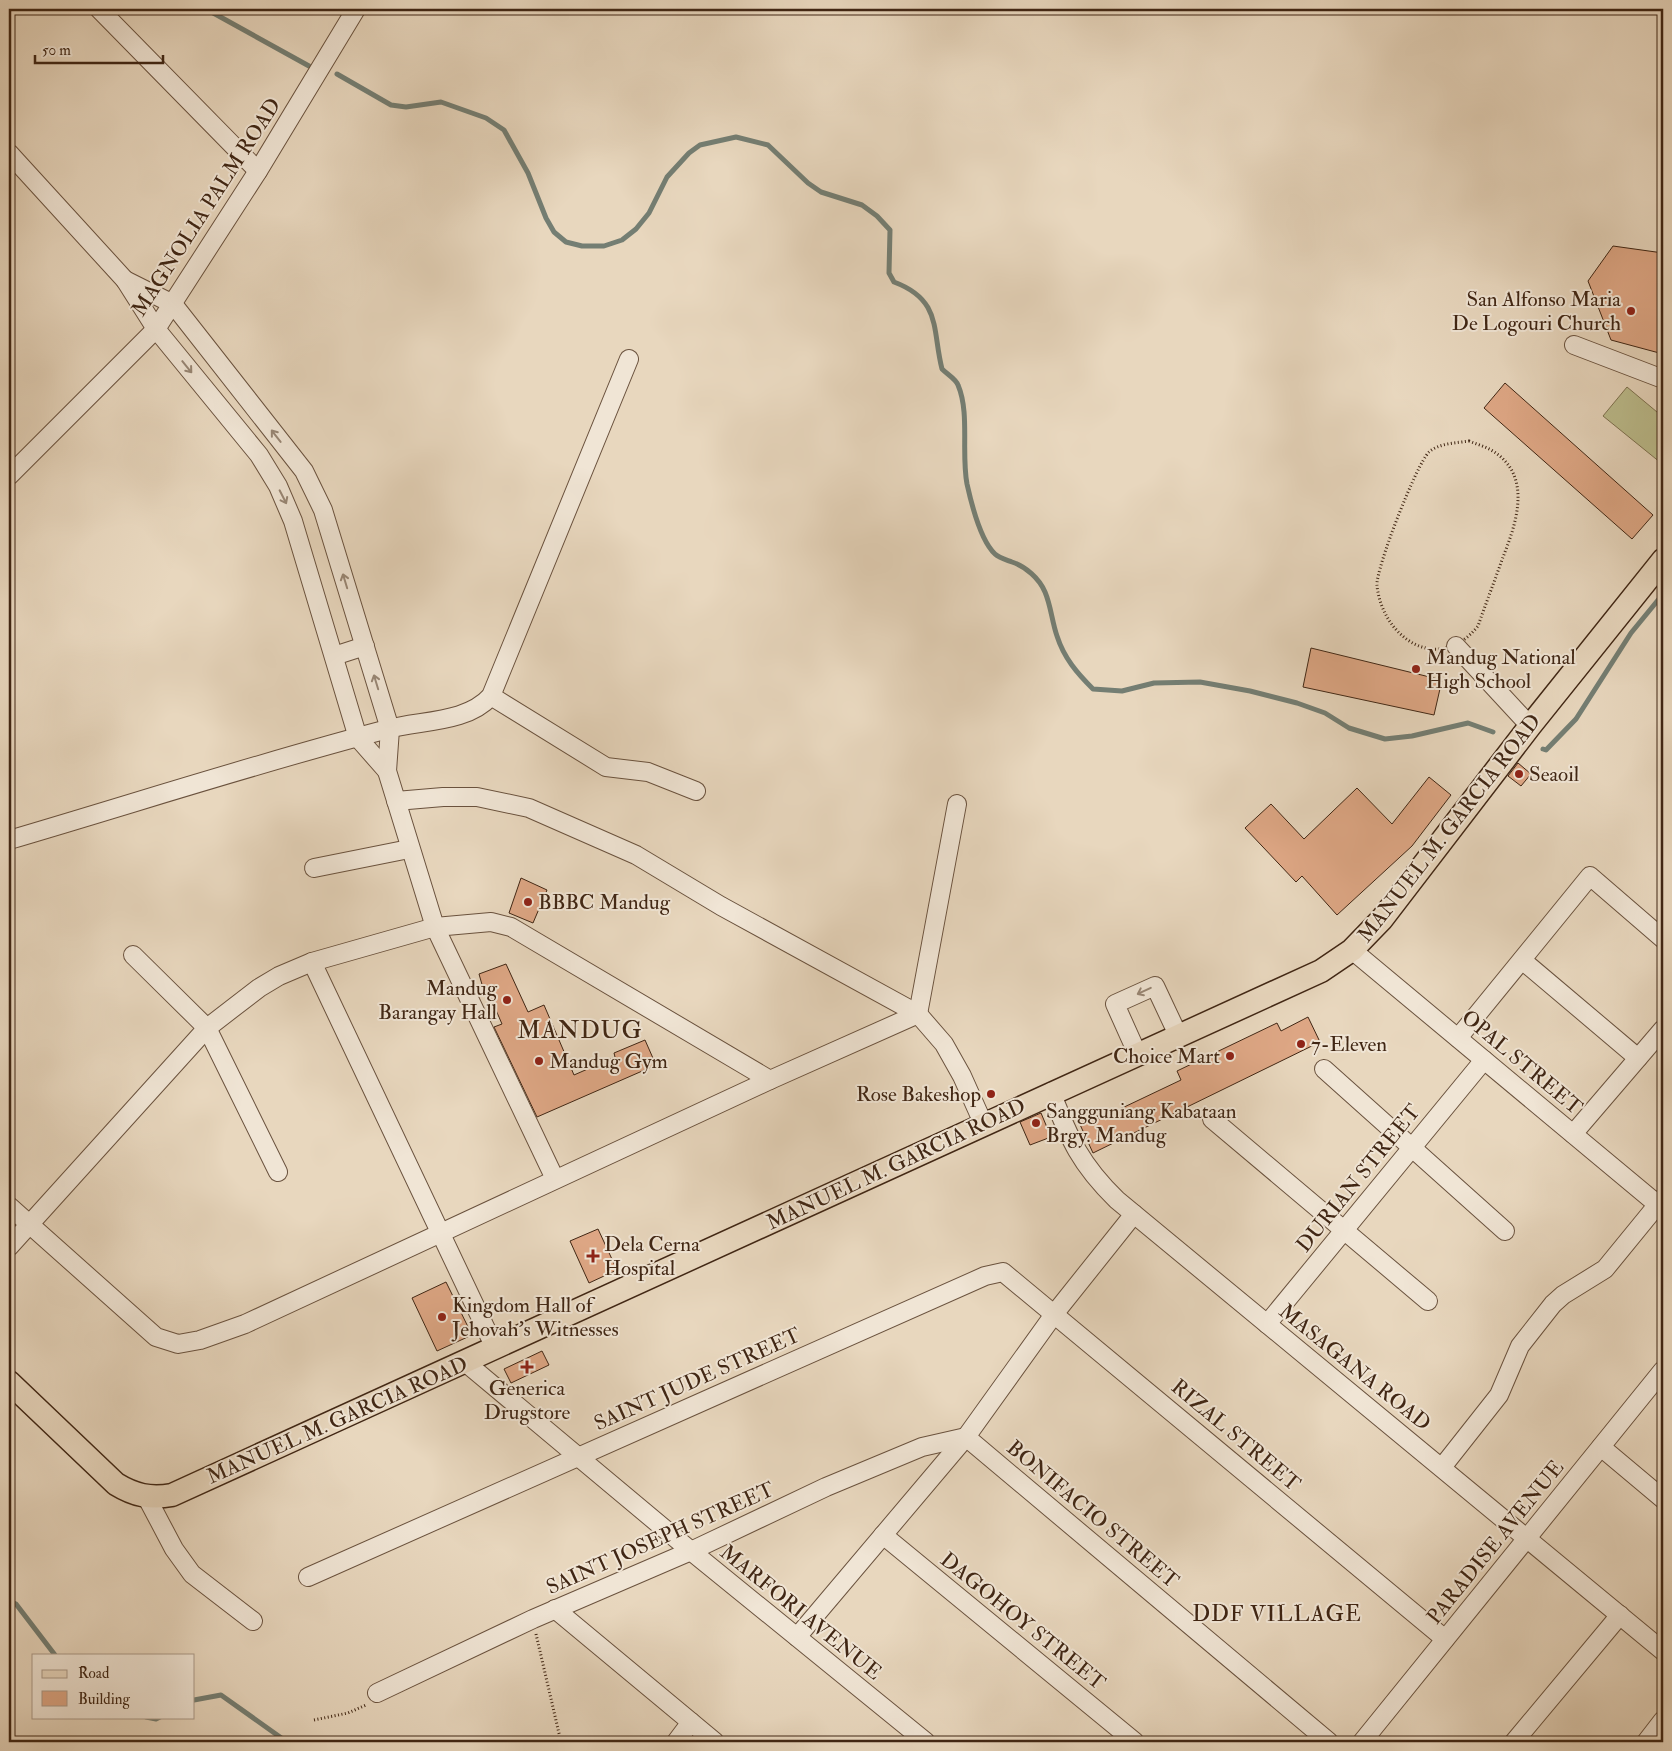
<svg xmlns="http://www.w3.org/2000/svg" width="1672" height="1751" viewBox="0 0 1672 1751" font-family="'IM FELL Double Pica',serif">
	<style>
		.green { fill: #bcbd8d; stroke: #7e7250 }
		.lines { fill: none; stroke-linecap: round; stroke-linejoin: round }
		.stream { stroke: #747e73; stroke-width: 5 }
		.building { fill: #dea785; stroke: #402614 }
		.minor-casing { stroke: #6a523e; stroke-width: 20 }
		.major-casing { stroke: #402614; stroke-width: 25 }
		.path { stroke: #402614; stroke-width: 3; stroke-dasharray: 1 2.5; stroke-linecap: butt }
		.minor { stroke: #f0e5d5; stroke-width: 18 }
		.major { stroke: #e8d7be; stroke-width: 22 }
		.oneway { stroke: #988674 }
		.poi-dot { fill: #8f2418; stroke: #f0e5d5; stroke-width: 2 }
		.labels { text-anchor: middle; stroke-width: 4; stroke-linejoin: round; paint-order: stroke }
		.street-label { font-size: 21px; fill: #402614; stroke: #f0e5d5 }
		.poi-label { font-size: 21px; fill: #402614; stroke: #f0e5d5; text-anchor: start }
		.neighbourhood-label { font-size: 22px; letter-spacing: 1px; fill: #402614; stroke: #f0e5d5 }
		.quarter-label { font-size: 24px; letter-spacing: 1px; fill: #402614; stroke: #f0e5d5 }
	</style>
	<rect width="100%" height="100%" fill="#e8d7be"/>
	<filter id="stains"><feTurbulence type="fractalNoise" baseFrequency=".004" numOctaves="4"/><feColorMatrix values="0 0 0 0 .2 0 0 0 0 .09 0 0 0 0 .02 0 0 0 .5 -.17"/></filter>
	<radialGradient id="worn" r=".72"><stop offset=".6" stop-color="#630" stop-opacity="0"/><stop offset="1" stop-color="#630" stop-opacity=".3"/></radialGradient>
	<!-- green -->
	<path class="green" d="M1627,387L1663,417V460L1661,463L1603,416Z"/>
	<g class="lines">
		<!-- stream -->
		<g class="stream">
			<path d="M206,9L309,66"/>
			<path d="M337,74L391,105L406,107L441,102L486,118L504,130L528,173L546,218L554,232L566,242L582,246H604L622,240L636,229L649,213L667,177L689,153L700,145L736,137L768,145L808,183L821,192L862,205L877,216L890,230L889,273L894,282C942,300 932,330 942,369C947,374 956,379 958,385C970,413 961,453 967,484C971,502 981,541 995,554C999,558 1007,560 1012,562C1026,567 1039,578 1045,592C1051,606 1052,622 1057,636C1064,658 1077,673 1093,689L1122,691L1154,683L1200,682L1250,691L1297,703L1325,713L1349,728L1385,739L1412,736L1468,723L1493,732"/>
			<path d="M1543,749L1546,750L1576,719L1631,633L1663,594"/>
			<path d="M9,1601L16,1604L55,1655"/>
			<path d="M194,1700L221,1695L287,1742"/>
			<path d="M146,1717L156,1719L160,1717"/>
		</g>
	</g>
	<!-- building -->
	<g class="building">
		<path d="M1613,246L1663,253V354L1611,340L1588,281Z"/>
		<path d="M1505,383L1653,515L1632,539L1484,408Z"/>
		<path d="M1311,648L1442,680L1434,715L1303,687Z"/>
		<path d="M1518,763L1531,774L1521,786L1508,776Z"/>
		<path d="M1429,777L1451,795L1412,846L1337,915L1302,876L1296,882L1245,828L1271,804L1304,839L1357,788L1392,824Z"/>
		<path d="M521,878L547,890L533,923L509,913Z"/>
		<path d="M506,964L528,1012L544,1005L574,1075L615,1057L614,1053L645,1040L656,1065L537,1117L494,1027L502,1024L486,987L483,988L479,974Z"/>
		<path d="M1308,1017L1320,1042L1093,1153L1077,1118L1094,1110L1099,1119L1181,1080L1177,1071L1277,1023L1281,1031Z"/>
		<path d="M1041,1113L1051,1137L1030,1145L1020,1122Z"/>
		<path d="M598,1229L617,1270L589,1283L570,1241Z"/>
		<path d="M446,1282L472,1335L437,1351L412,1298Z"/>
		<path d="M542,1351L549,1365L511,1383L504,1369Z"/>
	</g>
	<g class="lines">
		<defs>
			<g id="minor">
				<path d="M99,9L258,171"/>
				<path d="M9,153L125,280L156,329L259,455L278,486L293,521L358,738L387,771"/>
				<path d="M125,280L173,304L304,471L323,510L390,729L387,771L435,927L555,1179"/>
				<path d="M1574,345L1663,379"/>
				<path d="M9,476L156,329L258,171L356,9"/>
				<path d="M1456,646L1530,726"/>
				<path d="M334,656L365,646"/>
				<path d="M491,696L606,767L648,772L696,791"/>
				<path d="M396,801L443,797H477L529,808L636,855L721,906L918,1014L944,1044L962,1076L983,1123"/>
				<path d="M9,840C135,803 261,762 388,729C422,720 467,723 491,696L629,359"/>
				<path d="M314,868L409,849"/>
				<path d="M1352,950L1663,1209"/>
				<path d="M133,955L207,1028L278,1172"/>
				<path d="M1522,960L1638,1058"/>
				<path d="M312,962L495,1348"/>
				<path d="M918,1014L957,804"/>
				<path d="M1458,1038L1590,876L1663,939"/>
				<path d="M1137,1053L1115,1004L1155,986L1178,1035"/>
				<path d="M1324,1069L1505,1231"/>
				<path d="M1051,1092C1070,1140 1080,1164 1117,1200L1663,1651"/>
				<path d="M1212,1119L1428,1301"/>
				<path d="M1573,1134L1663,1029"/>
				<path d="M9,1206L156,1337L178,1344L200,1340L245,1324L770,1080L918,1014"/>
				<path d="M9,1247L207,1028L259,988L279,976L312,962L435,927L491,922L511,927L770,1080"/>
				<path d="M1267,1324L1484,1060"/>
				<path d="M465,1362L691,1551L926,1742"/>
				<path d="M966,1437L1329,1742"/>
				<path d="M1601,1447L1663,1499"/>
				<path d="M1443,1466L1499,1395L1520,1346L1553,1304L1563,1295L1605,1269L1663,1198"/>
				<path d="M146,1496L174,1549L192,1574L253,1621"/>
				<path d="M883,1535L1135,1742"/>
				<path d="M308,1577L985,1276L1003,1272L1445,1639"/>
				<path d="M555,1609L715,1742"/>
				<path d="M797,1637L966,1437L1055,1313L1134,1214"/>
				<path d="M377,1693L533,1619L691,1551L826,1487L922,1447L966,1437"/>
				<path d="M676,1742L691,1722"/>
				<path d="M1362,1742L1663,1370"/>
				<path d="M1514,1742L1620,1615"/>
				<path d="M1646,1742L1663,1720"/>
			</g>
			<path id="major" d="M9,1382L116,1484C134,1495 150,1499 172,1495L1321,971L1352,950L1382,919L1530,726L1663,560"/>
		</defs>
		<!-- minor casing -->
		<use href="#minor" class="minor-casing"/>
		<!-- major casing -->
		<use href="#major" class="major-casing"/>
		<!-- path -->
		<g class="path">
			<path d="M1469,441C1476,444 1484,446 1491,450C1533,474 1517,522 1503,557C1495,580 1486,603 1478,626C1439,675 1383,639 1377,586C1375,570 1417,463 1429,452C1439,443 1457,443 1469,441Z"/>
			<path d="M536,1634L561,1742"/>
			<path d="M314,1720L348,1713L366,1705"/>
		</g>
		<!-- minor -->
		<use href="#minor" class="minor"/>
		<!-- major -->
		<use href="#major" class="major"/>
	</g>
	<!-- one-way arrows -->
	<defs><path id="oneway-shaft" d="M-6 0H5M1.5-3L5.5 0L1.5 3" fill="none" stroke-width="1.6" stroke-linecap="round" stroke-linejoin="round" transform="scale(1.25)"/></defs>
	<g class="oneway">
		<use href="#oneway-shaft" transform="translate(187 367) rotate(51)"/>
		<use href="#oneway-shaft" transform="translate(276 436) rotate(-128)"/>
		<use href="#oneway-shaft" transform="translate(283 497) rotate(63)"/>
		<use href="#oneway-shaft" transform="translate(345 581) rotate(-107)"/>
		<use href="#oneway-shaft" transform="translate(376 682) rotate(-107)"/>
		<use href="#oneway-shaft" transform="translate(1144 991) rotate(155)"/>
	</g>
	<!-- markers -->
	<g class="poi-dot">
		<circle cx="1631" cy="311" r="5"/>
		<circle cx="1416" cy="669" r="5"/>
		<circle cx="1519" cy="774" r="5"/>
		<circle cx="528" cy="902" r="5"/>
		<circle cx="507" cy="1000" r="5"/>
		<circle cx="1301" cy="1044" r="5"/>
		<circle cx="1230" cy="1056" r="5"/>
		<circle cx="539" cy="1061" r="5"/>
		<circle cx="991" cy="1094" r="5"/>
		<circle cx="1036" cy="1123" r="5"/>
		<path d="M590.5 1248.5h5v5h5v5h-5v5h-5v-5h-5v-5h5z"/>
		<circle cx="442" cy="1317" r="5"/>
		<path d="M524.5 1359.5h5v5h5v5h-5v5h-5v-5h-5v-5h5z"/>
	</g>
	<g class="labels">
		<!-- street labels -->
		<g class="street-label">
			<text transform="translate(206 207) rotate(-57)" y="7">MAGNOLIA PALM ROAD</text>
			<text transform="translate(1449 828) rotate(-52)" y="7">MANUEL M. GARCIA ROAD</text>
			<text transform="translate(1522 1062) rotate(40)" y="7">OPAL STREET</text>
			<text transform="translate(896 1164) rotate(-25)" y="7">MANUEL M. GARCIA ROAD</text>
			<text transform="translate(1358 1178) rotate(-51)" y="7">DURIAN STREET</text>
			<text transform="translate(1355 1367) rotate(39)" y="7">MASAGANA ROAD</text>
			<text transform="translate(697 1379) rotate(-24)" y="7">SAINT JUDE STREET</text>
			<text transform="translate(337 1420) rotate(-24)" y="7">MANUEL M. GARCIA ROAD</text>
			<text transform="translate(1236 1435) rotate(40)" y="7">RIZAL STREET</text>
			<text transform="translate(1093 1514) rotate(40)" y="7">BONIFACIO STREET</text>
			<text transform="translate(660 1538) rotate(-24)" y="7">SAINT JOSEPH STREET</text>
			<text transform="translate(1495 1542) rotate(-51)" y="7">PARADISE AVENUE</text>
			<text transform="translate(801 1612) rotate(39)" y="7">MARFORI AVENUE</text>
			<text transform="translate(1023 1621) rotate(39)" y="7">DAGOHOY STREET</text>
		</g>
		<!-- poi labels -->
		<g class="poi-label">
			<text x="1621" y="306" text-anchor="end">San Alfonso Maria<tspan x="1621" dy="24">De Logouri Church</tspan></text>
			<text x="1426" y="664">Mandug National<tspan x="1426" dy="24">High School</tspan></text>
			<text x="1529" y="781">Seaoil</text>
			<text x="538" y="909">BBBC Mandug</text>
			<text x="497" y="995" text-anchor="end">Mandug<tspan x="497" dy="24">Barangay Hall</tspan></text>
			<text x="1311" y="1051">7-Eleven</text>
			<text x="1220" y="1063" text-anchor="end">Choice Mart</text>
			<text x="549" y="1068">Mandug Gym</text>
			<text x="981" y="1101" text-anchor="end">Rose Bakeshop</text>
			<text x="1046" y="1118">Sangguniang Kabataan<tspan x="1046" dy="24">Brgy. Mandug</tspan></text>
			<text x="604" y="1251">Dela Cerna<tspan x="604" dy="24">Hospital</tspan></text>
			<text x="452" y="1312">Kingdom Hall of<tspan x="452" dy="24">Jehovah's Witnesses</tspan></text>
			<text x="527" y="1395" text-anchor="middle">Generica<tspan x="527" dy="24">Drugstore</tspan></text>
		</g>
		<!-- neighbourhood labels -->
		<g class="neighbourhood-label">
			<text x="1277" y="1621">DDF VILLAGE</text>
		</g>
		<!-- quarter labels -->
		<g class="quarter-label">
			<text x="580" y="1038">MANDUG</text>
		</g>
	</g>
	<!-- margin -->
	<rect width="1672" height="1751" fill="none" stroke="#e8d7be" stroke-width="30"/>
	<rect x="10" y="10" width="1652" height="1731" fill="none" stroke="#402614" stroke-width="2.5"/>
	<rect x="15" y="15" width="1642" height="1721" fill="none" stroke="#402614"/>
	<!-- legend -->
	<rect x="32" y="1654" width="162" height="65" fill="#f0e5d5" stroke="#aa9988"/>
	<rect x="42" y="1670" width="25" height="8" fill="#e8d7be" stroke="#aa9988"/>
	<text x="78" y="1678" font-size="15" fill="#402614">Road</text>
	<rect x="42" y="1691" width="25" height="15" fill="#dea785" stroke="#aa9988"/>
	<text x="78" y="1704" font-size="15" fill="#402614">Building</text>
	<!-- scale -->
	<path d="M35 55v8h128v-8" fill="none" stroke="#402614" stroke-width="2.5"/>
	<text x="42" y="55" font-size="15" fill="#402614" stroke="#f0e5d5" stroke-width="4" paint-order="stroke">50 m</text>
	<rect width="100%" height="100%" filter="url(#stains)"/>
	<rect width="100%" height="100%" fill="url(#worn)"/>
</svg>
